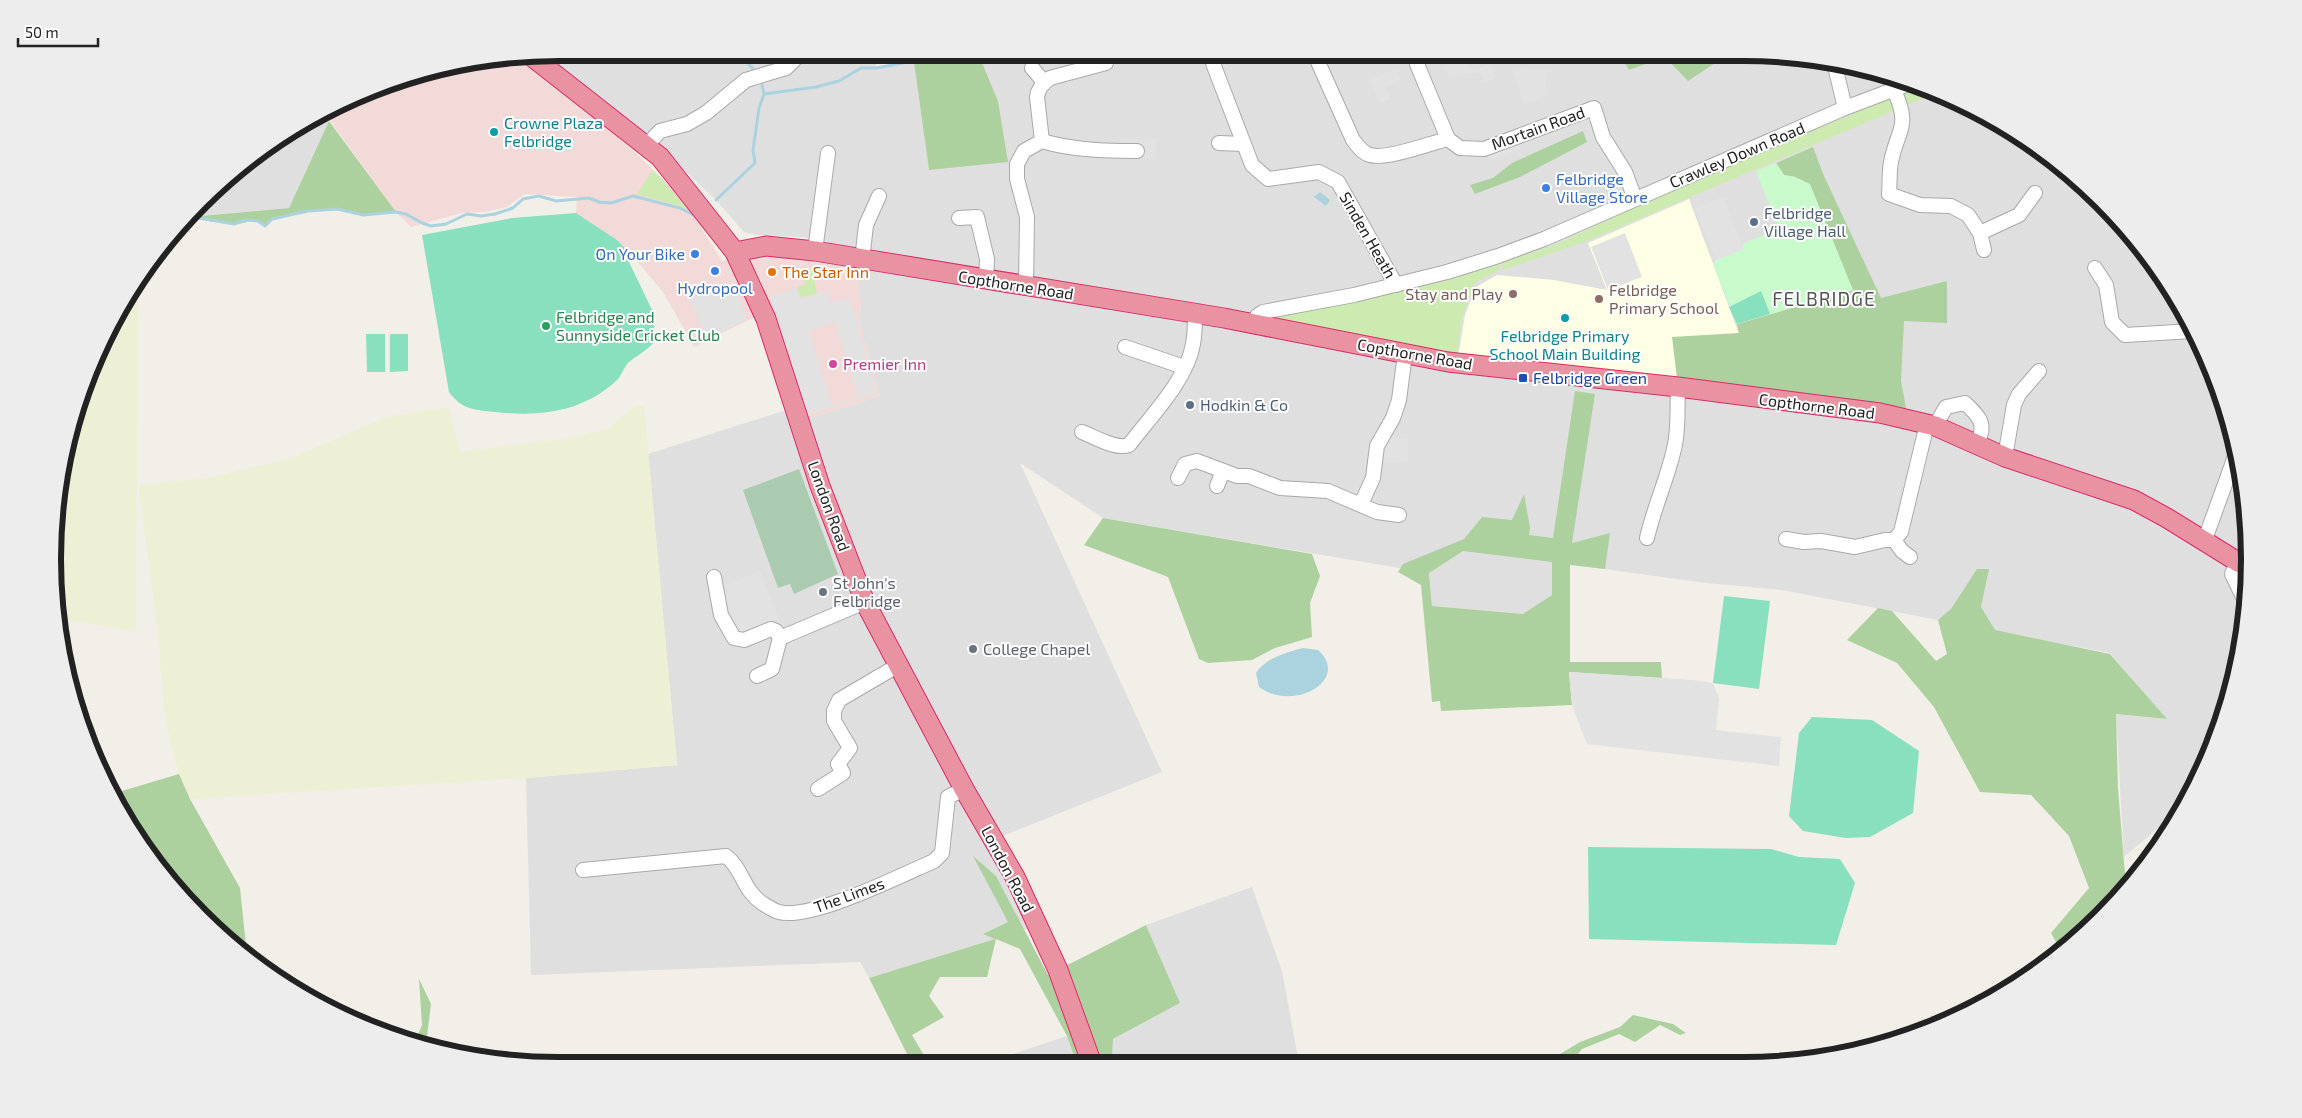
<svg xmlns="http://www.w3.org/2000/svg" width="2302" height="1118" viewBox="0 0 2302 1118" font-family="'Exo 2',sans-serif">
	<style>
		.residential { fill: #e0dfdf }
		.commercial { fill: #f2dad9 }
		.education { fill: #ffffe5 }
		.farmland { fill: #eef0d5 }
		.grass { fill: #cdebb0 }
		.forest { fill: #add19e; fill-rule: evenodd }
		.cemetery { fill: #aacbaf }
		.park { fill: #c8facc }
		.pitch { fill: #88e0be }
		.parking { fill: #e2e2e2; fill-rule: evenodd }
		.water { fill: #aad3df }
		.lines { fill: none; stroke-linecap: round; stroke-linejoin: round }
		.stream { stroke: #aad3df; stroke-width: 3 }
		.minor-casing { stroke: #a9a9a9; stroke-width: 16 }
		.highway-casing { stroke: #dc2a67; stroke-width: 21 }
		.minor { stroke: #fff; stroke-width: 14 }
		.highway { stroke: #e892a2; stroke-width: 19 }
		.culture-dot { fill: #0f9aa8; stroke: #fff; stroke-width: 2 }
		.shop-dot { fill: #3f7fe0; stroke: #fff; stroke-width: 2 }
		.service-dot { fill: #5c6f8a; stroke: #fff; stroke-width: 2 }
		.food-dot { fill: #e8710a; stroke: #fff; stroke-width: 2 }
		.education-dot { fill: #8d6e63; stroke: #fff; stroke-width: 2 }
		.leisure-dot { fill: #2e9e5b; stroke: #fff; stroke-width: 2 }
		.hotel-dot { fill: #d1479c; stroke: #fff; stroke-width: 2 }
		.transit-dot { fill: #1a4fb4; stroke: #fff; stroke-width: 2 }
		.worship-dot { fill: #6b7280; stroke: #fff; stroke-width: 2 }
		.labels { text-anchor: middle; stroke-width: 4; stroke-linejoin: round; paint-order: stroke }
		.culture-label { font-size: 16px; fill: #0d838f; stroke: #fff; text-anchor: start }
		.street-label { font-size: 16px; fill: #222; stroke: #fff }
		.shop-label { font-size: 16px; fill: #366cbe; stroke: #fff; text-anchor: start }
		.service-label { font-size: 16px; fill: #4e5e75; stroke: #fff; text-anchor: start }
		.food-label { font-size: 16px; fill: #c56008; stroke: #fff; text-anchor: start }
		.education-label { font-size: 16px; fill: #785e54; stroke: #fff; text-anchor: start }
		.leisure-label { font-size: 16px; fill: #27864d; stroke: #fff; text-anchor: start }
		.hotel-label { font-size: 16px; fill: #b23c85; stroke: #fff; text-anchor: start }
		.transit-label { font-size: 16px; fill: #164399; stroke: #fff; text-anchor: start }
		.worship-label { font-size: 16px; fill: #5b616d; stroke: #fff; text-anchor: start }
		.quarter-label { font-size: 19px; letter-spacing: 1px; fill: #555; stroke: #fff }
		.rim { fill: none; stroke: #222; stroke-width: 6 }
	</style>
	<rect width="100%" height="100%" fill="#f2efe9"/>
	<!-- residential -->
	<g class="residential">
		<path d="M559,53H878L876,68L914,63L929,170L998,101L978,53H1743L1842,62L1937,91L2025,138L2101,201L2164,278L2211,365L2240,460L2249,559L2240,658L2211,753L2177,812L2124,857L2116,714L2166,719L2110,653L1782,590L1706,583L1560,563L1555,603L1523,614L1432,606L1429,573L1103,518L1020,463L1162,772L993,840L1038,926L869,978L860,962L531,975L526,778L677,765L648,454L783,411L808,419L879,396L859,320L861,305L854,248L802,237L756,235L744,232L716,200L651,139L540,54Z"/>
		<path d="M324,112L329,121L289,208L190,217L192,212L250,157L306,120Z"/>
		<path d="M1252,887L1282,971L1299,1063L983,1064L1067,1036L1076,1059L1180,1003L1146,925Z"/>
	</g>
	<!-- commercial -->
	<g class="commercial">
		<path d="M894,53H946L924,60L912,54L895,57Z"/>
		<path d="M516,57L563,89L641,158L674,191L691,212L722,261L789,255L816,259L857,271L861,305L859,320L879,396L808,419L773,308L694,347L663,292L632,255L617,240L576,213L577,197L525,194L507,207L485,212L462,213L411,227L396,212L324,112L396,79L460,62Z"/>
	</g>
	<!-- education -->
	<path class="education" d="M1689,199L1763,399L1457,363L1465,315L1476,287L1497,275L1554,280L1607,290L1588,243Z"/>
	<!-- farmland -->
	<g class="farmland">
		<path d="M138,278L136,631L56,619L53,559L62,460L91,365Z"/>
		<path d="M644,405L677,765L526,778L190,799L179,774L165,719L157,626L138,485L207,478L292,458L386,417L449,407L460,452L576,437L609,428L635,406Z"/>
	</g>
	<!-- grass -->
	<g class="grass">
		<path d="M1920,86L1938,92L1587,241L1503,270L1501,263L1552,246L1606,221L1608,216Z"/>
		<path d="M653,170L691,212L680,206L637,194Z"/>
		<path d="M1499,264L1500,269L1475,283L1462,318L1457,354L1447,351L1446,355L1274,320V316L1358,299Z"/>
		<path d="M812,269L817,294L799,298L797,287L805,285L804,270Z"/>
	</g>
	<!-- forest -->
	<g class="forest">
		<path d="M946,53H978L998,101L1008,162L929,170L914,63Z"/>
		<path d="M1619,53H1714L1721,59L1688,81L1665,57L1629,70Z"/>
		<path d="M329,121L396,212L363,215L337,209L308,211L273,219L265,226C247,216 251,224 235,224C221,224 205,220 190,217L289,208Z"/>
		<path d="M1583,131L1587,142L1520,177L1475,194L1470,185L1493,178L1512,163Z"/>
		<path d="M1813,147L1824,176L1881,298L1947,281V323L1904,321L1901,381L1908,419L1678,387L1672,337L1739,333L1737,324L1853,290L1795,177L1784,175L1776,163Z"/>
		<path d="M1575,391L1595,394L1572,543L1610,533L1605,569L1570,565V662H1661L1662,678L1569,672L1572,705L1441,711L1440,701L1432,702L1421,585L1398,572L1403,564L1464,539L1482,517L1512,520L1524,494L1530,528L1529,535L1553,538ZM1463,551L1552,562V595L1523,614L1432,606L1429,573Z"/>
		<path d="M1103,518L1312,554L1320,576L1310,603L1312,637L1275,648L1252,660L1208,663L1199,659L1168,577L1084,545Z"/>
		<path d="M1977,569H1989L1981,607L1995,630L2110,654L2167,719L2116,714L2118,789L2126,886L2061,951L2051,933L2089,888L2069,836L2031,795L1980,792L1934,707L1897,663L1847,640L1878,608L1892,611L1936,661L1947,654L1938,620L1951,609Z"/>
		<path d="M179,774L190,799L240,888L247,955L201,917L157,867L112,794Z"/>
		<path d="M973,856L996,876L1048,975L1146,925L1180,1003L1113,1039L1112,1056L1114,1064H1077L1067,1036L1020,949L996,939L987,977H940L929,996L944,1017L912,1035L925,1057L939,1064H912L869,978L995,939L983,934L1008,922Z"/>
		<path d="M419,979L431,1004L426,1045L415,1042L422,1025Z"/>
		<path d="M1633,1015L1673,1024L1686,1033L1680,1035L1660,1025L1635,1042L1619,1034L1582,1049L1574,1059L1569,1062H1547L1580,1042L1620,1027Z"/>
	</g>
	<!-- cemetery -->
	<path class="cemetery" d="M799,469L838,574L794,594L790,584L778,588L743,490Z"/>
	<!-- park -->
	<path class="park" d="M1776,163L1784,175L1795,177L1810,184L1853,290L1737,324L1713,264L1716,260L1743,249L1742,244L1779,229L1756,171Z"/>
	<!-- pitch -->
	<g class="pitch">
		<path d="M576,213L617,240L632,255L628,260L653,312L655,341C647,351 637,355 628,363C623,369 621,377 615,382C581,412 540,417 496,412C475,410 462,410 449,392L422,235L512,218Z"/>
		<path d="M1761,291L1770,314L1737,324L1729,307Z"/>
		<path d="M366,334H385V372H367Z"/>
		<path d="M390,334H408V371L390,372Z"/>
		<path d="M1724,596L1770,601L1759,689L1713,683Z"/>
		<path d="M1812,717L1872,720L1919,751L1913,813L1870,837L1846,838L1803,831L1789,816L1799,733Z"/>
		<path d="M1588,847L1771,849L1799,857L1840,859L1855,883L1836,945L1589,939Z"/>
	</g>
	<!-- parking -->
	<g class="parking">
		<path d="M1465,57L1469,68L1476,70L1491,63L1497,78L1485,83L1482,75L1467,73L1451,80L1445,66Z"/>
		<path d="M1512,68L1548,70L1545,84L1549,95L1524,104Z"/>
		<path d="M1396,69L1401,80L1385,87L1390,99L1380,103L1369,79Z"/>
		<path d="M1517,137L1521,149L1489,161L1484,149Z"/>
		<path d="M1156,138V159L1137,160V151H1120V139Z"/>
		<path d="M1723,197L1744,249L1716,260L1695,208Z"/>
		<path d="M1625,233L1642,277L1608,290L1591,247Z"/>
		<path d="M724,282L730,293L736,290L747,319L694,347L688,335L703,327L690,300Z"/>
		<path d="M797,288L800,298L827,292L830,303L848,299L855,314L876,393L807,415L770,297ZM835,322L858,397L832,405L809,331Z"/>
		<path d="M1389,438L1407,439V463H1383V448Z"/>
		<path d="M760,571L779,619L744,634L736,633L724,613L720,587Z"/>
		<path d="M1569,672L1693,680L1713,683L1719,699L1716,730L1781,737L1779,766L1587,744L1572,705Z"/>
	</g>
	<!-- water -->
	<g class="water">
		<path d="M1320,192L1330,200L1326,206L1314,197Z"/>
		<path d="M1303,648L1318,650C1351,679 1295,713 1259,687L1256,673C1265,658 1288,652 1303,648Z"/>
	</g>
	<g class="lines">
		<!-- stream -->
		<g class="stream">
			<path d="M731,53L746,61L753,69"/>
			<path d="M762,85L764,94L816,87L839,81L861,68H876L914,61L927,62L947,59H965L980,53"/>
			<path d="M716,200L755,163L753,150L759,108L764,94"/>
			<path d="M187,216L234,224L245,220L258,221L265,226L272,219L308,211L337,209L363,215L396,212L406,214L422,223L431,226L446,224L467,214L481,216L495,214L513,208L523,199L539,196L556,201L589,198L599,202L611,203L633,196L680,208L694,215"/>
		</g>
		<defs>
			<g id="minor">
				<path d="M1209,53L1252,165L1268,179L1319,172L1338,182L1396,285"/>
				<path d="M1314,53L1353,140C1358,146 1362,153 1370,155C1387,160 1430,143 1448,139"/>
				<path d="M1416,53L1417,64L1448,139L1460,148L1484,149L1594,108L1603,137L1625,172L1635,199"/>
				<path d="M1834,62L1845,108"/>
				<path d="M1032,68L1044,82"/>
				<path d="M1894,90C1911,128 1898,127 1891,162C1889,172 1890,183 1889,194L1920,205L1951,206L1968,215L1980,233L1984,250"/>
				<path d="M1042,141L1037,97C1038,88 1043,83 1050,78L1106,63"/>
				<path d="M1219,143L1243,144"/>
				<path d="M647,145L660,131L687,124L706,113L746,80L786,68L801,53"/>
				<path d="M959,218L977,217L987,259L986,280"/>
				<path d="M1980,233L2019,215L2035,193"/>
				<path d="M815,251L828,153"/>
				<path d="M862,260L866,225L879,196"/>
				<path d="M2095,268L2106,285L2112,322L2125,335L2193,331"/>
				<path d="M1026,287L1027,217L1017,179V164L1024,151L1042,141C1072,150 1105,151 1137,151"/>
				<path d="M1254,324L1257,316L1263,312L1354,295L1447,272L1498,256L1544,239L1845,108L1911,83"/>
				<path d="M1125,347L1184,367"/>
				<path d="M1935,426L1946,407L1965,403C1980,417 1987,424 1977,444"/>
				<path d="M1082,432C1095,437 1116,450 1129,445C1150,417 1187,380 1193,344C1195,334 1195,323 1195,313"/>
				<path d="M2005,457L2014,405L2019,394L2039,371"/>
				<path d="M1178,478L1185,464L1197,461L1237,476H1249L1280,488L1328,491L1377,512L1399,515"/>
				<path d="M1217,486L1223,471"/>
				<path d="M1361,504L1373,478L1377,446L1393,418L1399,400L1405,354"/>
				<path d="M1647,538C1654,507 1667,480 1674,449C1679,430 1677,407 1678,387"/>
				<path d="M1786,539L1804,542L1821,541L1855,547L1885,540H1894L1901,532L1927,424"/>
				<path d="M1894,540L1902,551L1910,557"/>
				<path d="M2204,542L2237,451"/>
				<path d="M2238,562L2232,574L2245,601"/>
				<path d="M714,577L721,615L734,638L744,640L771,629L776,631L780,638"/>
				<path d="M757,676L772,669L780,638L865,602"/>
				<path d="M818,789L843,773L838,764L850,748L834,721V711L839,700L897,666"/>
				<path d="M583,870L726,856C743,869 742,889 762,903C767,906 774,911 779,912C810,921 902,875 934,861L942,853L948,797L964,789"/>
			</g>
			<g id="highway">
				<path d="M530,55L660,157L735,252L766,319L820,486L865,602L964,789L1015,877L1058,970L1092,1064"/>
				<path d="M735,252L766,246L815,251L1224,318L1448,362L1678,387L1880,413L1935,426L2005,457L2134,500L2167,518L2238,562L2249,566"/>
			</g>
		</defs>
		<!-- minor casing -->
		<use href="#minor" class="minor-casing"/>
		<!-- highway casing -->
		<use href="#highway" class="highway-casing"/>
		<!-- minor -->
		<use href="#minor" class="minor"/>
		<!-- highway -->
		<use href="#highway" class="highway"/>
	</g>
	<!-- markers -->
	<g class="culture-dot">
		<circle cx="494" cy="132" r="5"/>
		<circle cx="1565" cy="318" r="5"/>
	</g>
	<g class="shop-dot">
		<circle cx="1546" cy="188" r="5"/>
		<circle cx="695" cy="254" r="5"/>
		<circle cx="715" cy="271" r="5"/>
	</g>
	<g class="service-dot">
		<circle cx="1754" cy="222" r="5"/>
		<circle cx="1190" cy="405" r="5"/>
	</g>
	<circle class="food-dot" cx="772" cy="272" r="5"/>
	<g class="education-dot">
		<circle cx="1513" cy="294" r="5"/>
		<circle cx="1599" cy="299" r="5"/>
	</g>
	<circle class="leisure-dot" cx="546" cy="326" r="5"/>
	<circle class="hotel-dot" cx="833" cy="364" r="5"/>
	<rect class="transit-dot" x="1518" y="373" width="10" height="10" rx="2.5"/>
	<g class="worship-dot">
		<circle cx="823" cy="592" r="5"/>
		<circle cx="973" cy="649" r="5"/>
	</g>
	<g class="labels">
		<!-- culture labels -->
		<g class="culture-label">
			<text x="504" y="129">Crowne Plaza<tspan x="504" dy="18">Felbridge</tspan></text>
			<text x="1565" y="342" text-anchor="middle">Felbridge Primary<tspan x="1565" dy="18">School Main Building</tspan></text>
		</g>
		<!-- street labels -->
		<g class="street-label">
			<text transform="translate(1538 128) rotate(-20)" y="6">Mortain Road</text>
			<text transform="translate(1737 155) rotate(-23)" y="6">Crawley Down Road</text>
			<text transform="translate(1368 235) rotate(60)" y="6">Sinden Heath</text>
			<text transform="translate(1016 285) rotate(9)" y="6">Copthorne Road</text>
			<text transform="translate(1415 354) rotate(10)" y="6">Copthorne Road</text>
			<text transform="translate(1817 406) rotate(7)" y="6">Copthorne Road</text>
			<text transform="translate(829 506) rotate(70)" y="6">London Road</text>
			<text transform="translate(1008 869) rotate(62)" y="6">London Road</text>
			<text transform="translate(849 895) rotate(-20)" y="6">The Limes</text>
		</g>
		<!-- shop labels -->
		<g class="shop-label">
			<text x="1556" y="185">Felbridge<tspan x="1556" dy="18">Village Store</tspan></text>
			<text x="685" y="260" text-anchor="end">On Your Bike</text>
			<text x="715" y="294" text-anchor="middle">Hydropool</text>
		</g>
		<!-- service labels -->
		<g class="service-label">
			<text x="1764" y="219">Felbridge<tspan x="1764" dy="18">Village Hall</tspan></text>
			<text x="1200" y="411">Hodkin &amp; Co</text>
		</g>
		<!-- food labels -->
		<g class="food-label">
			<text x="782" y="278">The Star Inn</text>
		</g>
		<!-- education labels -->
		<g class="education-label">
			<text x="1609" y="296">Felbridge<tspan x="1609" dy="18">Primary School</tspan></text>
			<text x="1503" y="300" text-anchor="end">Stay and Play</text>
		</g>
		<!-- leisure labels -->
		<g class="leisure-label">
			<text x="556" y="323">Felbridge and<tspan x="556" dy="18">Sunnyside Cricket Club</tspan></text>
		</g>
		<!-- hotel labels -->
		<g class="hotel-label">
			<text x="843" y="370">Premier Inn</text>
		</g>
		<!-- transit labels -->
		<g class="transit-label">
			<text x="1533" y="384">Felbridge Green</text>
		</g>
		<!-- worship labels -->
		<g class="worship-label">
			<text x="833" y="589">St John's<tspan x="833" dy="18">Felbridge</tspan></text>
			<text x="983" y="655">College Chapel</text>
		</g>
		<!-- quarter labels -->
		<g class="quarter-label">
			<text x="1824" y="306">FELBRIDGE</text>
		</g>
	</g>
	<!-- crop -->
	<path d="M0 0H2302V1118H0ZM559 61H1743A498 498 0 0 1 2241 559V559A498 498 0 0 1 1743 1057H559A498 498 0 0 1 61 559V559A498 498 0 0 1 559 61Z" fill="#ededed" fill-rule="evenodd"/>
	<path class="rim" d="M559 61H1743A498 498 0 0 1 2241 559V559A498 498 0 0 1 1743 1057H559A498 498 0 0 1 61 559V559A498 498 0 0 1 559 61Z"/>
	<!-- scale -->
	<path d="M18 38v8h80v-8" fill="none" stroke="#222222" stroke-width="2.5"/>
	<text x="25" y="38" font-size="15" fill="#222222" stroke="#ffffff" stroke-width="4" paint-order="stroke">50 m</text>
</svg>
